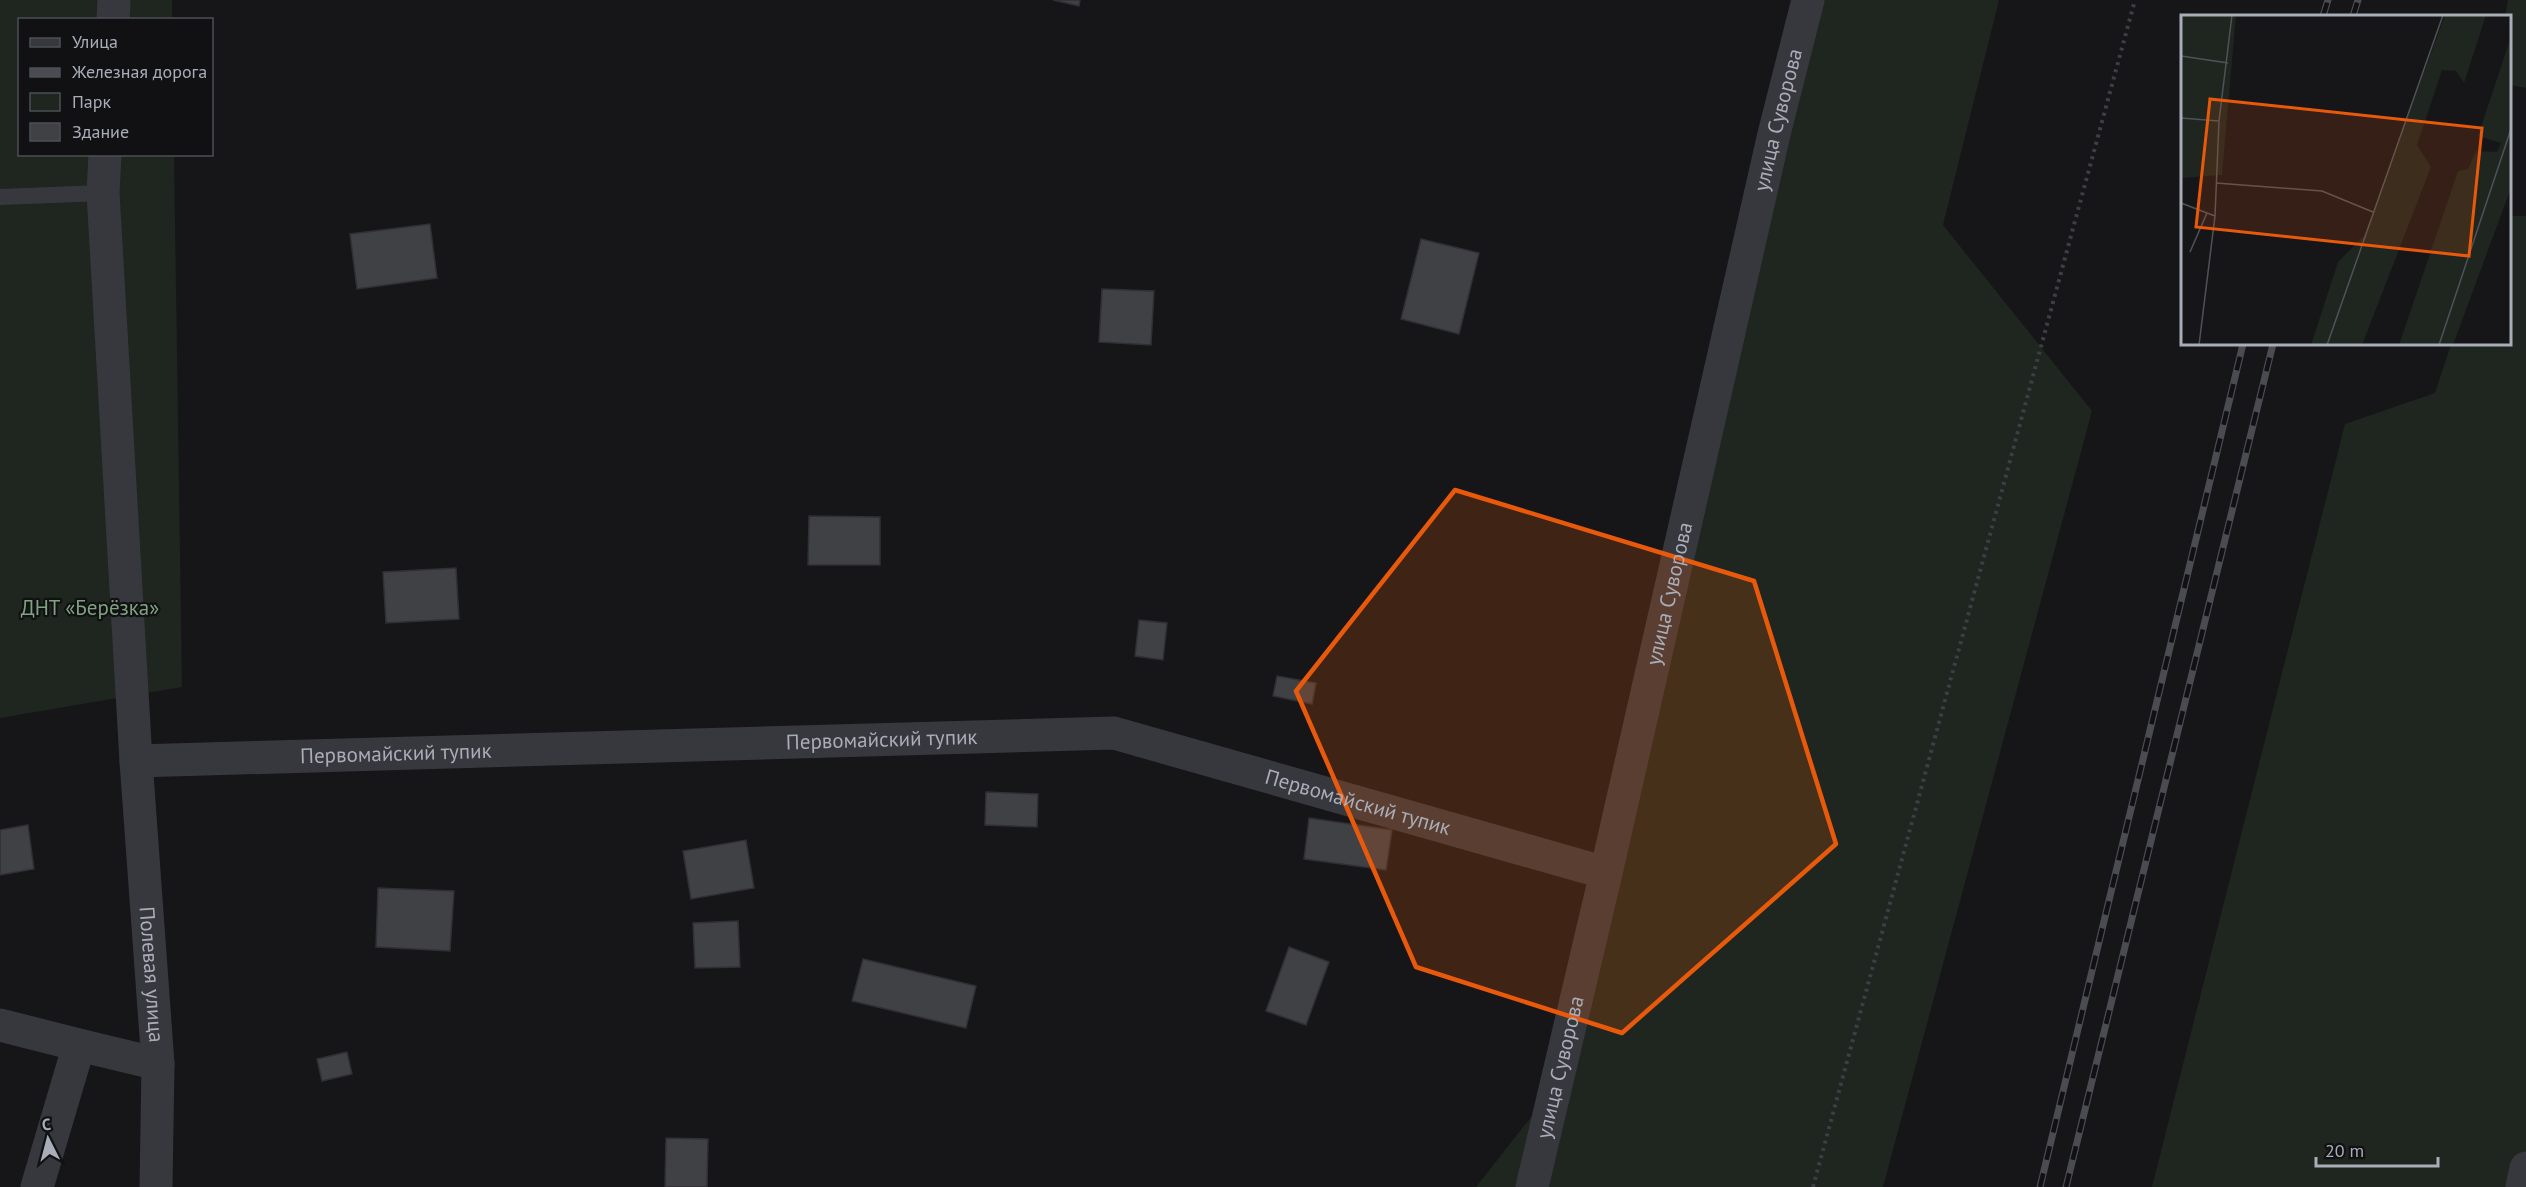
<svg xmlns="http://www.w3.org/2000/svg" width="2526" height="1187" viewBox="0 0 2526 1187" font-family="'PT Sans',sans-serif">
	<style>
		.green { fill: #1e261f }
		.building { fill: #404145; stroke: #303034; stroke-width: 1.5 }
		.lines { fill: none; stroke-linecap: round; stroke-linejoin: round }
		.path { stroke: #3d3f44; stroke-width: 4; stroke-dasharray: 3 4.5; stroke-linecap: butt }
		.lane { stroke: #37383d; stroke-width: 16 }
		.street { stroke: #37383d; stroke-width: 33 }
		.rail-casing { stroke: #4a4c52; stroke-width: 7 }
		.rail { stroke: #111113; stroke-width: 4.5; stroke-dasharray: 14; stroke-linecap: butt }
		.marked { fill: #e8590c; fill-opacity: 0.2; stroke: #e8590c; stroke-width: 4.5; stroke-linejoin: round }
		.labels { text-anchor: middle; stroke-width: 4.5; stroke-linejoin: round; paint-order: stroke }
		.street-label { font-size: 21px; fill: #a8adb8; stroke: #111113 }
		.park-label { font-size: 21px; fill: #7fa381; stroke: #111113 }
		.inset-road { fill: none; stroke: #505258; stroke-width: 1.5 }
		.view { fill: #e8590c; fill-opacity: 0.15; stroke: #e8590c; stroke-width: 3 }
		.inset-edge { fill: none; stroke: #a8adb8; stroke-width: 3 }
	</style>
	<rect width="100%" height="100%" fill="#161618"/>
	<!-- green -->
	<g class="green">
		<path d="M0,0H172V19L20,20V154L174,155L182,687L0,718Z"/>
		<path d="M1823,0H1999L1943,225L2092,411L1883,1187H1476L1542,1103Z"/>
		<path d="M2508,0H2526V88L2510,85V16H2505Z"/>
		<path d="M2510,216H2526V1187H2152L2345,424L2435,393L2451,344H2510Z"/>
	</g>
	<!-- building -->
	<g class="building">
		<path d="M1053,0H1080L1079,6Z"/>
		<path d="M430,224L437,278L357,289L350,234Z"/>
		<path d="M1421,239L1479,253L1459,334L1401,319Z"/>
		<path d="M1102,289L1154,291L1151,345L1099,342Z"/>
		<path d="M809,516L880,517V565H808Z"/>
		<path d="M456,568L459,619L386,623L383,572Z"/>
		<path d="M1139,620L1167,623L1163,660L1135,656Z"/>
		<path d="M1277,676L1316,683L1312,704L1273,696Z"/>
		<path d="M986,792L1038,794L1037,827L985,825Z"/>
		<path d="M1309,818L1392,830L1386,870L1304,859Z"/>
		<path d="M28,825L34,869L0,875V830Z"/>
		<path d="M746,840L754,888L691,899L683,851Z"/>
		<path d="M378,888L454,891L450,951L376,947Z"/>
		<path d="M738,921L740,967L695,968L693,923Z"/>
		<path d="M1289,947L1329,962L1306,1025L1266,1011Z"/>
		<path d="M863,959L976,986L966,1028L852,1001Z"/>
		<path d="M347,1052L352,1074L322,1081L317,1059Z"/>
		<path d="M666,1138L708,1139L707,1187H665Z"/>
	</g>
	<g class="lines">
		<!-- path -->
		<path class="path" d="M1813,1187L2135,0"/>
		<!-- lane -->
		<path class="lane" d="M0,197L103,193"/>
		<!-- street -->
		<g class="street">
			<path d="M113,20L114,0"/>
			<path id="s1" d="M105,154L103,193L136,761L158,1064L156,1187"/>
			<path id="s2" d="M136,761L1114,733L1606,873"/>
			<path d="M0,1025L79,1045"/>
			<path d="M37,1187L79,1045L158,1064"/>
			<path id="s3" d="M1532,1187L1606,873L1774,134L1808,0"/>
			<path d="M2522,1187L2526,1168"/>
		</g>
		<defs>
			<g id="rail">
				<path d="M2323,16L2328,0"/>
				<path d="M2353,16L2358,0"/>
				<path d="M2040,1187L2243,344"/>
				<path d="M2066,1187L2273,344"/>
			</g>
		</defs>
		<!-- rail casing -->
		<use href="#rail" class="rail-casing"/>
		<!-- rail -->
		<use href="#rail" class="rail"/>
	</g>
	<!-- marked area -->
	<path class="marked" d="M1455,490L1754,581L1836,844L1622,1033L1416,967L1296,691Z"/>
	<g class="labels">
		<!-- street labels -->
		<g class="street-label">
			<text dy="7" stroke="none"><textPath href="#s3" startOffset="1095">улица Суворова</textPath></text>
			<text dy="7" stroke="none"><textPath href="#s3" startOffset="609">улица Суворова</textPath></text>
			<text dy="7" stroke="none"><textPath href="#s2" startOffset="746">Первомайский тупик</textPath></text>
			<text dy="7" stroke="none"><textPath href="#s2" startOffset="260">Первомайский тупик</textPath></text>
			<text dy="7" stroke="none"><textPath href="#s2" startOffset="1232">Первомайский тупик</textPath></text>
			<text dy="7" stroke="none"><textPath href="#s1" startOffset="822">Полевая улица</textPath></text>
			<text dy="7" stroke="none"><textPath href="#s3" startOffset="123">улица Суворова</textPath></text>
		</g>
		<!-- park labels -->
		<g class="park-label">
			<text x="90" y="615">ДНТ «Берёзка»</text>
		</g>
	</g>
	<!-- overview -->
	<g transform="translate(2181 15)">
		<rect width="330" height="330" fill="#161618"/>
		<path d="M0,0H55L41,160L0,163ZM264,0H305L283,68L275,56L261,55L236,130L250,152L181,330H130L157,247L183,221ZM330,22V173L272,330H218L277,156L287,154L295,136L316,137L320,128L297,121Z" fill="#1e261f"/>
		<path class="inset-road" d="M0,41L47,48M0,103L38,106M35,168L141,176L192,197M0,188L26,198M9,237L26,198L34,201M18,330L34,201L38,106L51,0M146,330L262,0M258,330L330,114"/>
		<path class="view" d="M29,84L301,113L288,241L15,212Z"/>
		<rect width="330" height="330" class="inset-edge"/>
	</g>
	<!-- legend -->
	<rect x="18" y="18" width="195" height="138" fill="#111113" stroke="#4d4f55" stroke-width="1.5"/>
	<rect x="30" y="38" width="30" height="9" fill="#37383d" stroke="#4d4f55" stroke-width="1.5"/>
	<text x="72" y="48" font-size="18" fill="#a8adb8">Улица</text>
	<rect x="30" y="68" width="30" height="9" fill="#4a4c52" stroke="#4d4f55" stroke-width="1.5"/>
	<text x="72" y="78" font-size="18" fill="#a8adb8">Железная дорога</text>
	<rect x="30" y="93" width="30" height="18" fill="#1e261f" stroke="#4d4f55" stroke-width="1.5"/>
	<text x="72" y="108" font-size="18" fill="#a8adb8">Парк</text>
	<rect x="30" y="123" width="30" height="18" fill="#404145" stroke="#4d4f55" stroke-width="1.5"/>
	<text x="72" y="138" font-size="18" fill="#a8adb8">Здание</text>
	<!-- north arrow -->
	<g transform="translate(48 1139) rotate(354)" stroke="#111113" stroke-width="4.5" paint-order="stroke">
	<path d="M0-4.5L10 22L0 15L-10 22Z" fill="#a8adb8"/>
	<text y="-9" font-size="16" font-weight="bold" text-anchor="middle" fill="#a8adb8">С</text>
	</g>
	<!-- scale -->
	<path d="M2316 1157v9h122v-9" fill="none" stroke="#a8adb8" stroke-width="3"/>
	<text x="2325" y="1157" font-size="18" fill="#a8adb8" stroke="#111113" stroke-width="4.5" paint-order="stroke">20 m</text>
</svg>
